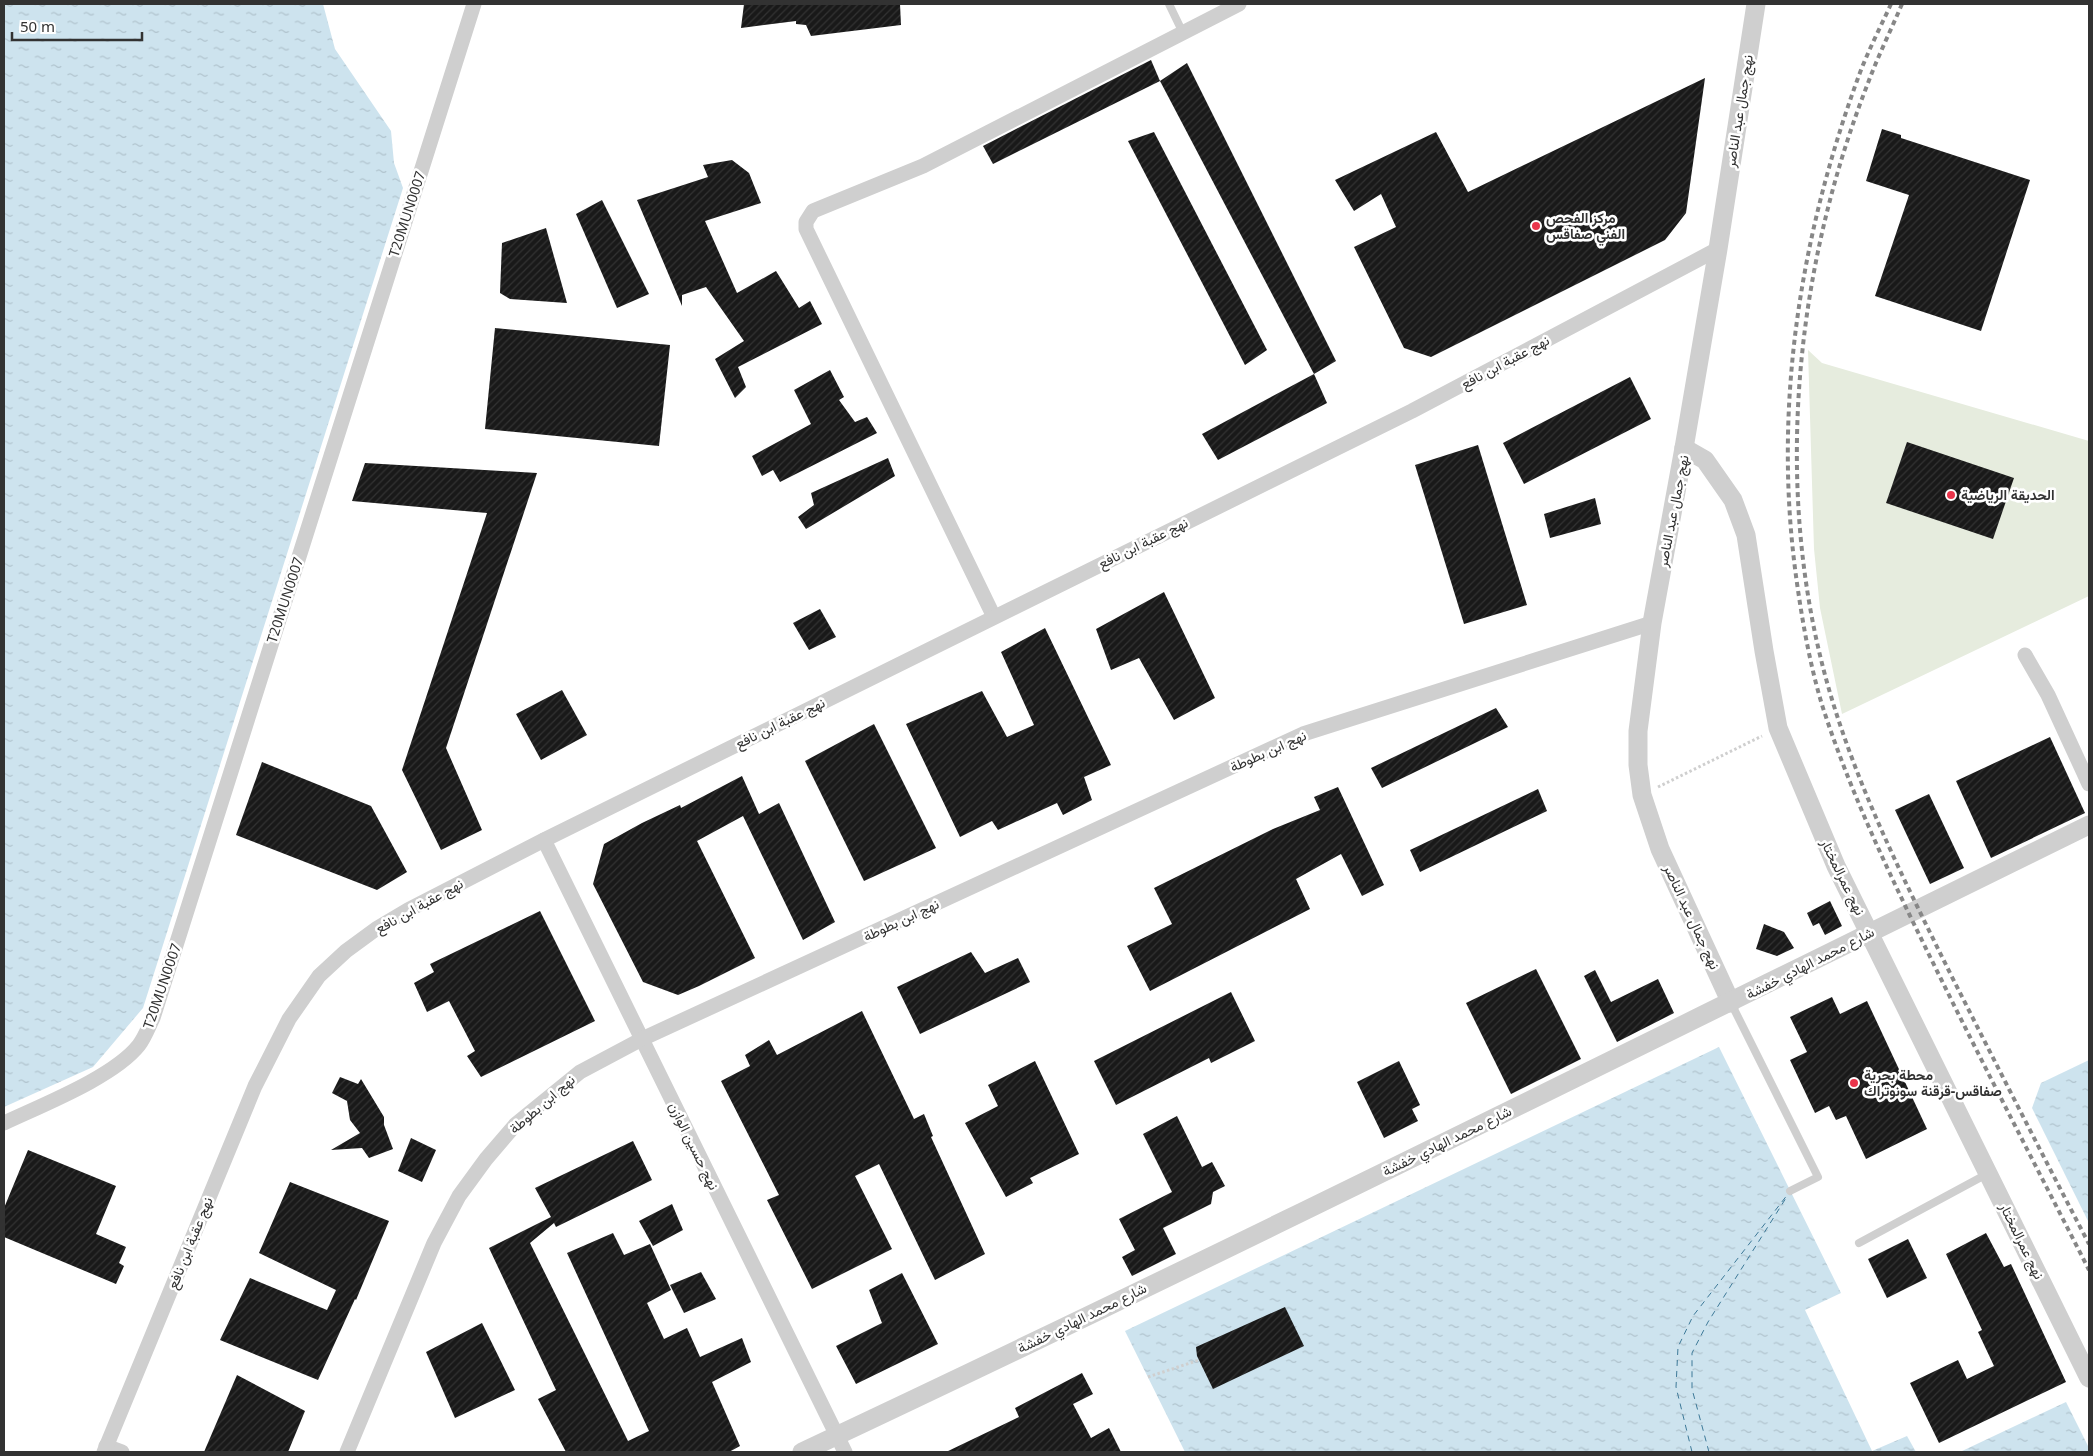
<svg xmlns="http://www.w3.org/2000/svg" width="2093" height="1456" viewBox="0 0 2093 1456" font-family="'Noto Sans',Vazirmatn,sans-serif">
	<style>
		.pitch { fill: #e6ecde }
		.water { fill: url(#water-ripples) }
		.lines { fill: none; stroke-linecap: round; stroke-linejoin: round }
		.ferry { stroke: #3d7998; stroke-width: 1; stroke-dasharray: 6 5; stroke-linecap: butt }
		.building { fill: url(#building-hatch) }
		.path { stroke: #cfcfcf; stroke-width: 3; stroke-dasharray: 2.5 2.5; stroke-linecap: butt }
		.service { stroke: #cfcfcf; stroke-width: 8 }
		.minor { stroke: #cfcfcf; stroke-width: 15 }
		.tertiary { stroke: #cfcfcf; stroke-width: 19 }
		.rail { stroke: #878787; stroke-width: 4; stroke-dasharray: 5 4; stroke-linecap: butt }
		.poi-dot { fill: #e9344b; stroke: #fff; stroke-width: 2 }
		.labels { text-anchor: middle; stroke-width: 5; stroke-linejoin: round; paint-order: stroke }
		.street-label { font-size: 14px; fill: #323232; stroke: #fff }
		.poi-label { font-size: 14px; font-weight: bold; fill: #323232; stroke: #fff; text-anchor: start }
	</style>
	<defs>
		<pattern id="water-ripples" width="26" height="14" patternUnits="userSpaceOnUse" patternTransform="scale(1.25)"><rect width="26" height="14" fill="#cde3ee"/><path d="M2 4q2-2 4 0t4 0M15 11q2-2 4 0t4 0" fill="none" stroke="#b0c3cd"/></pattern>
		<pattern id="building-hatch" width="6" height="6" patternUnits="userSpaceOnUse" patternTransform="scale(1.25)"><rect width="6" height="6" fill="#191919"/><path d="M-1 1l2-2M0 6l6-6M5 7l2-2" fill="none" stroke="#323232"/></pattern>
	</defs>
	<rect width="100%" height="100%" fill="#fff"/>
	<!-- pitch -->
	<path class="pitch" d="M1808,350L1822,363L2089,441V596L1842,714L1820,608L1814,549Z"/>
	<!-- water -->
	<g class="water">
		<path d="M4,4H323L335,49L391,131L394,163L403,188L143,1008L93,1067L4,1107Z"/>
		<path d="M1719,1047L1841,1293L1805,1310L1872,1451L1907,1436L1916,1452H1185L1125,1331Z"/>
		<path d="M2089,1060V1223L2032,1108L2041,1083Z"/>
		<path d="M2066,1402L2088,1446H2089V1452H1960Z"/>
	</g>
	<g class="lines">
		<!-- ferry -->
		<g class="ferry">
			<path d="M1692,1452L1676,1387L1678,1347L1693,1316L1788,1194"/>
			<path d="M1709,1452L1692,1389V1353L1708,1322L1786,1198"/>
		</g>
	</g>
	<!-- building -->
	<g class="building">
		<path d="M744,4H900L901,25L811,36L806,25L796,24V21L741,28Z"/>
		<path d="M1151,60L1160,81L993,164L983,146Z"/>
		<path d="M1187,63L1336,361L1314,374L1160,81Z"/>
		<path d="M1705,78L1686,213L1665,240L1431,357L1404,348L1354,247L1396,227L1381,194L1354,211L1335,180L1436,132L1468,192Z"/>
		<path d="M1882,129L1901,135V138L2030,180L1981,331L1875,296L1909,195L1866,181Z"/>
		<path d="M1154,132L1267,350L1245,365L1128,141Z"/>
		<path d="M732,160L749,173L761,203L705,221L737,293L776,271L799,308L810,301L822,324L738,367L746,387L735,398L715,359L744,341L706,287L682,295V306L637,200L708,177L703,165Z"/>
		<path d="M602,200L649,294L617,308L576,214Z"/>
		<path d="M546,228L567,303L510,299L500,293L502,243Z"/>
		<path d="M495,328L670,345L659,446L485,429Z"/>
		<path d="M830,370L844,397L839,400L855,422L867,417L877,433L780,482L773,470L762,476L752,456L811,424L794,390Z"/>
		<path d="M1314,374L1327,403L1218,460L1202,434Z"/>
		<path d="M1630,377L1651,419L1524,484L1503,443Z"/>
		<path d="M1907,442L2014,478L1993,539L1886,503Z"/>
		<path d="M1478,445L1527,605L1464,624L1415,465Z"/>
		<path d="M888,458L895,476L806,529L798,517L814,505L811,493Z"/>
		<path d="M365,463L537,473L446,748L482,830L441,850L402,770L487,513L352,501Z"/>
		<path d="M1595,498L1601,524L1550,538L1544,514Z"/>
		<path d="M1164,592L1215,698L1174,720L1139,658L1111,670L1096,629Z"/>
		<path d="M820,609L836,637L809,650L793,623Z"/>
		<path d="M1045,628L1111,765L1084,777L1092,800L1063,815L1057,803L998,830L992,821L960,837L906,724L982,691L1007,737L1034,725L1001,652Z"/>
		<path d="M562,690L587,735L541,760L516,714Z"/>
		<path d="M1496,708L1508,727L1382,788L1371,768Z"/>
		<path d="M874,724L936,848L864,881L805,761Z"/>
		<path d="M2050,737L2085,813L1991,858L1956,781Z"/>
		<path d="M262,762L371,806L407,872L377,890L236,835Z"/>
		<path d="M742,776L759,814L779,803L835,922L803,940L743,816L697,841L755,958L699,986L678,995L643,982L593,884L604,844L642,823L680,805L681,808Z"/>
		<path d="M1338,787L1384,885L1362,896L1341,854L1296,879L1310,909L1150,991L1127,946L1172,924L1154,888L1273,829L1320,810L1314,797Z"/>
		<path d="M1538,789L1547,811L1420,872L1410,850Z"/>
		<path d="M1929,794L1964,868L1930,884L1895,810Z"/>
		<path d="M1830,901L1842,926L1825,935L1819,923L1813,926L1807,913Z"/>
		<path d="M540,911L595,1021L481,1077L467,1056L475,1051L449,1001L427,1012L414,983L434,972L430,964Z"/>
		<path d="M1764,924L1784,932L1794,948L1777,956L1756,949Z"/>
		<path d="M971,952L985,973L1018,958L1030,982L920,1034L897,987Z"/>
		<path d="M1536,969L1581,1059L1511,1094L1466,1003Z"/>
		<path d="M1595,970L1611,1002L1658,979L1674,1013L1617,1042L1584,976Z"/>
		<path d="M1231,992L1255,1041L1211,1063L1209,1058L1116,1105L1094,1061Z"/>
		<path d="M1832,997L1840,1014L1867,1001L1927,1129L1866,1159L1846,1116L1836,1120L1829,1106L1815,1113L1790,1060L1807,1052L1790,1017Z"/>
		<path d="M862,1011L914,1119L924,1114L933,1136L931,1137L985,1254L935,1280L879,1164L855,1176L892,1249L812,1289L767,1200L779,1195L721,1081L750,1066L745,1055L769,1040L777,1055Z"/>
		<path d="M1035,1061L1079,1154L1030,1178L1033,1183L1006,1197L965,1123L998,1106L988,1085Z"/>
		<path d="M1399,1061L1420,1105L1412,1109L1418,1121L1384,1138L1357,1082Z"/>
		<path d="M340,1077L358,1084L361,1079L384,1117V1125L393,1149L369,1158L362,1148L331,1150L360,1133L350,1120L347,1101L332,1093Z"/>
		<path d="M1177,1116L1202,1167L1212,1162L1225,1186L1213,1192L1211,1204L1163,1228L1176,1254L1132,1276L1122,1257L1135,1250L1119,1219L1172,1192L1143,1134Z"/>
		<path d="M411,1138L436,1150L422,1182L398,1171Z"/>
		<path d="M633,1141L652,1180L556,1227L554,1223L530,1243L628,1441L649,1431L567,1253L613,1233L624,1255L650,1244L671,1290L647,1303L664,1339L687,1328L700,1357L742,1338L751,1362L712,1382L740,1446L729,1452H566L538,1399L556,1390L489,1248L551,1217L535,1188Z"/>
		<path d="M28,1150L116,1186L96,1234L126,1247L119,1263L124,1266L116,1284L4,1237V1208Z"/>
		<path d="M290,1182L389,1221L356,1300L355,1299L318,1380L220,1340L250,1278L327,1310L336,1290L259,1253Z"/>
		<path d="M672,1204L683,1230L653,1246L639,1221Z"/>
		<path d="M1986,1233L2004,1267L2011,1264L2066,1382L1939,1443L1910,1383L1958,1360L1967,1379L1994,1366L1978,1332L1982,1330L1946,1254Z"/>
		<path d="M1908,1239L1927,1278L1887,1298L1868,1259Z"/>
		<path d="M701,1272L716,1299L684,1313L670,1285Z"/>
		<path d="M902,1273L938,1344L856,1384L836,1346L882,1323L869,1290Z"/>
		<path d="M1285,1307L1304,1346L1213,1389L1197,1356L1196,1347Z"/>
		<path d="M482,1323L515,1390L455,1418L426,1352Z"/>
		<path d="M1082,1373L1093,1394L1073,1404L1091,1438L1109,1428L1121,1452H946L1019,1417L1015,1408Z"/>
		<path d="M237,1375L305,1411L288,1452H204Z"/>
	</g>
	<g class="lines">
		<!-- path -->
		<g class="path">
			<path d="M1658,787L1762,736"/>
			<path d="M1148,1377L1199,1360"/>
		</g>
		<!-- service -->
		<g class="service">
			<path d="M1169,4L1183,33"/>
			<path d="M1731,1003L1818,1177L1790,1191"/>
			<path d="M1859,1243L1987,1174"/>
		</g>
		<!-- minor -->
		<g class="minor">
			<path d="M994,617L806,229V222L813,211L923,166L1239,4"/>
			<path d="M2025,655L2048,695L2089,784"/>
			<path d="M544,840L845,1452"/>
			<path d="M4,1123C42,1105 114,1077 139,1045C145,1037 149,1026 153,1018L474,4"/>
			<path d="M106,1446L122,1452"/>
			<path d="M104,1452L255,1086L289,1019L319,976L346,951L376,929L408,910L544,840L1412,411L1718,249"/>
			<path d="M347,1452L434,1243L459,1196L486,1159L516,1124L580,1072L642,1039L1303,734L1652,623"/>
		</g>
		<!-- tertiary -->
		<g class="tertiary">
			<path d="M1684,448L1705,460L1733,500L1746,535L1764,651L1778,728L1836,866L2089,1378"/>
			<path d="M1731,1003L1660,849L1642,795L1638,765V731L1652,623L1684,448L1718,249L1756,4"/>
			<path d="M802,1452C1234,1249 1661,1035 2089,825"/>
		</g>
		<!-- rail -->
		<g class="rail">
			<path d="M1891,4C1880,28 1867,53 1858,78C1800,237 1773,407 1796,576C1802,620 1810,666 1823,708C1854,803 1898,892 1942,981C1990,1078 2040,1174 2089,1270"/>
			<path d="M1902,4C1891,30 1878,56 1868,83C1792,277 1771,505 1834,706C1863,799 1907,886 1950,973C1996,1064 2042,1154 2089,1244"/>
		</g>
	</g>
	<!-- markers -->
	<g class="poi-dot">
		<circle cx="1536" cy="226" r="5"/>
		<circle cx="1951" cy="495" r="5"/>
		<circle cx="1854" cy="1083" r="5"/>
	</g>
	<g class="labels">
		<!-- street labels -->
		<g class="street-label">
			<text transform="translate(1739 111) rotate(-81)" y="5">نهج جمال عبد الناصر</text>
			<text transform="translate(407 214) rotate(-72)" y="5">T20MUN0007</text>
			<text transform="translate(1505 362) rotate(-28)" y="5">نهج عقبة ابن نافع</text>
			<text transform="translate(1673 511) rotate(-79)" y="5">نهج جمال عبد الناصر</text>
			<text transform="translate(1143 543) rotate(-26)" y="5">نهج عقبة ابن نافع</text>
			<text transform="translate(285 600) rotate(-72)" y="5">T20MUN0007</text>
			<text transform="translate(780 723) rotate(-26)" y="5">نهج عقبة ابن نافع</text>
			<text transform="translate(1268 751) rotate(-24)" y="5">نهج ابن بطوطة</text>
			<text transform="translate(1843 877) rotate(64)" y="5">نهج عمرالمختار</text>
			<text transform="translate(419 906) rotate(-29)" y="5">نهج عقبة ابن نافع</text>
			<text transform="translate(1692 917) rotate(65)" y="5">نهج جمال عبد الناصر</text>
			<text transform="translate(901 920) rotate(-25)" y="5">نهج ابن بطوطة</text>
			<text transform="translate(1810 963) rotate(-27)" y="5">شارع محمد الهادي خفشة</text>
			<text transform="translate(162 986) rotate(-71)" y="5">T20MUN0007</text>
			<text transform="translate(542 1104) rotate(-41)" y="5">نهج ابن بطوطة</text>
			<text transform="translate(1447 1141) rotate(-26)" y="5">شارع محمد الهادي خفشة</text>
			<text transform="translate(694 1146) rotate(64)" y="5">نهج حسين الوازن</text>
			<text transform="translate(2022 1241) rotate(64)" y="5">نهج عمرالمختار</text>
			<text transform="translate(190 1243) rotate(-68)" y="5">نهج عقبة ابن نافع</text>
			<text transform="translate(1082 1318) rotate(-26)" y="5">شارع محمد الهادي خفشة</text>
		</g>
		<!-- poi labels -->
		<g class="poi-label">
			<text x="1546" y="223">مركز الفحص<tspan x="1546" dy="16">الفني صفاقس</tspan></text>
			<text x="1961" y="500">الحديقة الرياضية</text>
			<text x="1864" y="1080">محطة بحرية<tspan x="1864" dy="16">صفاقس-قرقنة سونوتراك</tspan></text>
		</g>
	</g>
	<!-- border -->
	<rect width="2093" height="1456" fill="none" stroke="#323232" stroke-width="10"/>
	<!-- scale -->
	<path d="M12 32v8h130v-8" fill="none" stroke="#323232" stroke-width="2.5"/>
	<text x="20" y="32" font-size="15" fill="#323232" stroke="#ffffff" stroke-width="4" paint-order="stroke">50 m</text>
</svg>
